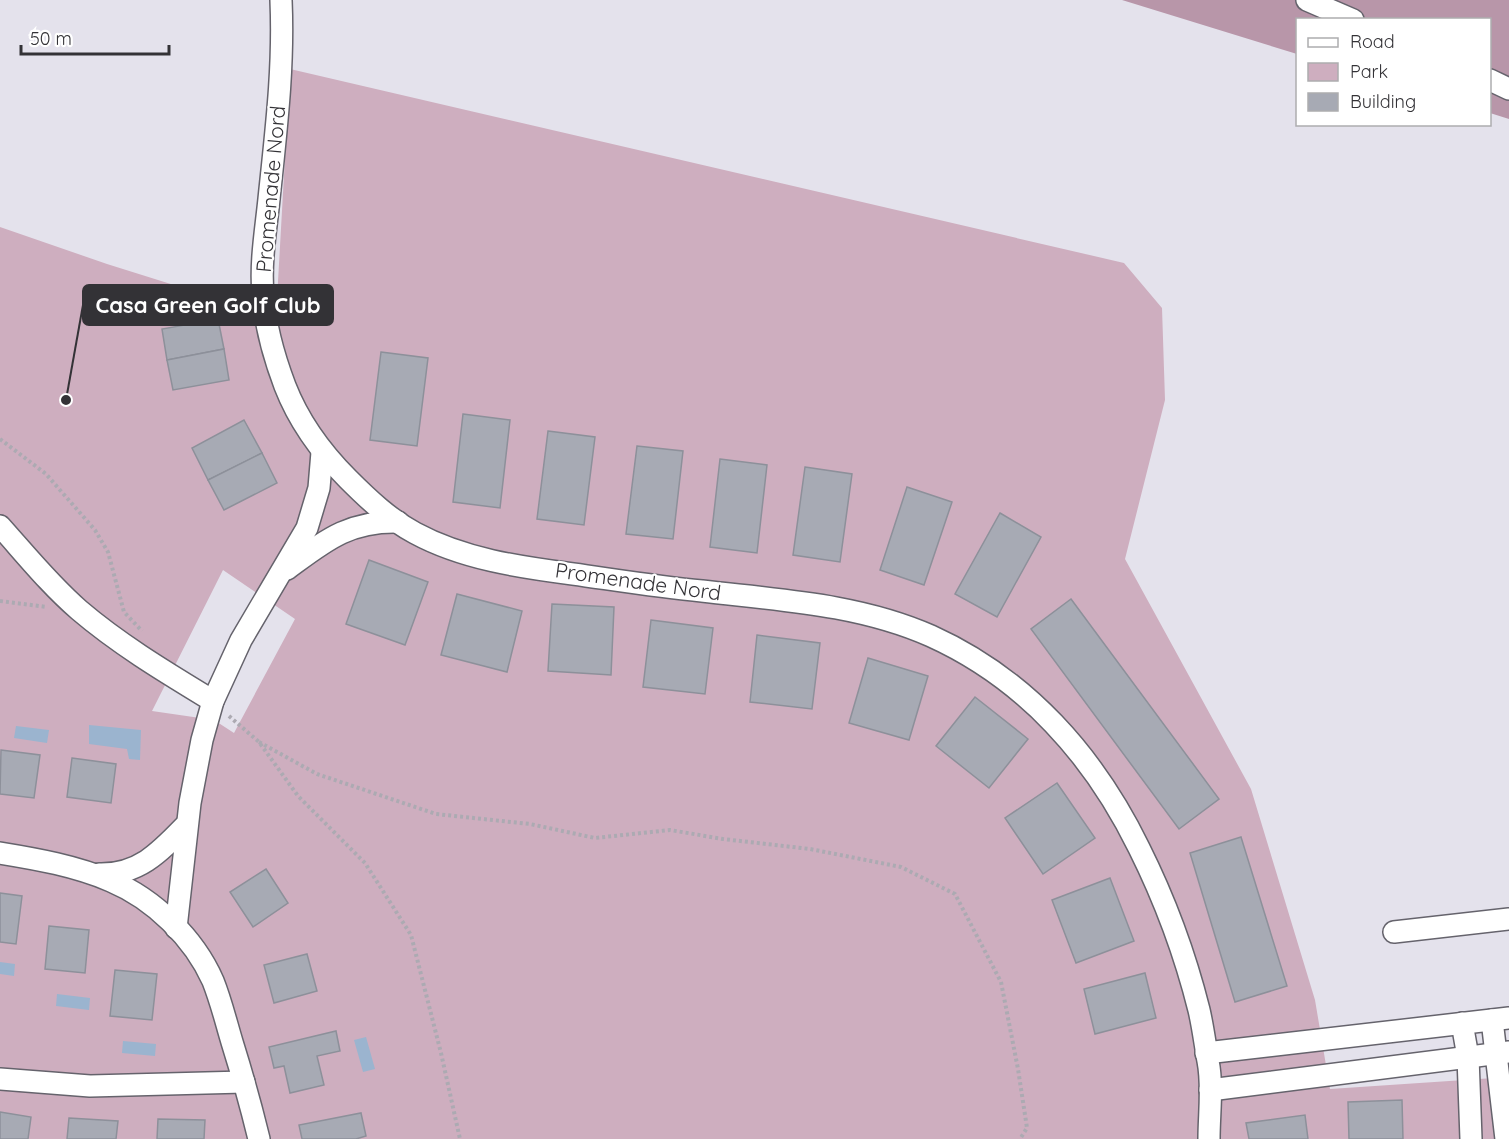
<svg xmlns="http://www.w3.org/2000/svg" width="1509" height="1139" viewBox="0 0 1509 1139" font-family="Quicksand,sans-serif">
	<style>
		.green { fill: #ceaebf; fill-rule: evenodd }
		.forest { fill: #b896a9 }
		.water { fill: #9bb4cf }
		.building { fill: #a7aab4; stroke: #8d909a; stroke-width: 1.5 }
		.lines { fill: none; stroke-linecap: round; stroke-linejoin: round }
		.minor-casing { stroke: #65636c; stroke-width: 24 }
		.path { stroke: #acaab2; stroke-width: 4; stroke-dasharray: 3 3; stroke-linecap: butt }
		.minor { stroke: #fff; stroke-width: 21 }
		.labels { text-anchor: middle; stroke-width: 4.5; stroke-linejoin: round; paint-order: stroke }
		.street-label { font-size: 21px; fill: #333236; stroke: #fff }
		.leader { fill: none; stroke: #333236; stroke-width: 2 }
		.callout-dot { fill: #333236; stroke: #fff; stroke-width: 2 }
		.callout { fill: #333236; stroke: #333236; stroke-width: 2 }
		.callout-label { font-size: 22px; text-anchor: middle; font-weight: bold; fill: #fff }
	</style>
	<rect width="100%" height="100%" fill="#e4e2ec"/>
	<!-- green -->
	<path class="green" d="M290,69L1124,263L1162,308L1165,400L1125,559L1251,789L1315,1000L1330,1089L1509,1077V1139H0V227L107,264L276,317ZM223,570L295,619L234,733L214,720L152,711Z"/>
	<!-- forest -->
	<path class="forest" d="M1122,0H1509V119L1490,113V20H1298L1297,54Z"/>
	<!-- water -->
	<g class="water">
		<path d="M89,725L141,730L140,760L129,759L127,749L89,744Z"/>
		<path d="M16,726L49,730L47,743L14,738Z"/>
		<path d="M0,962L15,964L14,976L0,974Z"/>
		<path d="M57,994L90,998L89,1010L56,1006Z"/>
		<path d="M366,1037L375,1069L363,1072L354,1040Z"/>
		<path d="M123,1041L156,1044L155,1056L122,1053Z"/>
	</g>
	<!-- building -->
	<g class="building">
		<path d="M218,319L224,349L167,360L162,329Z"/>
		<path d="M224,349L229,380L173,390L167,360Z"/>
		<path d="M381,352L428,358L417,446L370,440Z"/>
		<path d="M463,414L510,420L500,508L453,502Z"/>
		<path d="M244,420L262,453L208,480L192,448Z"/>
		<path d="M548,431L595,437L584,525L537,519Z"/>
		<path d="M637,446L683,451L673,539L626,534Z"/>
		<path d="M262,453L277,483L224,510L208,480Z"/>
		<path d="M720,459L767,465L757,553L710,547Z"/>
		<path d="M805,467L852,474L840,562L793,555Z"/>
		<path d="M907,487L952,502L924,585L880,570Z"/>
		<path d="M1000,513L1041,537L997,617L955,594Z"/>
		<path d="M369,560L428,582L405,645L346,624Z"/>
		<path d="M457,594L522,611L507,672L441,655Z"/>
		<path d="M1071,599L1219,799L1179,829L1031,629Z"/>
		<path d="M552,604L614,607L611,675L548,671Z"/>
		<path d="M651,620L713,628L705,694L643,687Z"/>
		<path d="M757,635L820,643L812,709L750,702Z"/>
		<path d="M868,658L928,676L909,740L849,723Z"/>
		<path d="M975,697L1028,739L989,788L936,746Z"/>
		<path d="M1,750L40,755L34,798L0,794Z"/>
		<path d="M72,758L116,764L111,803L67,797Z"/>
		<path d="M1057,783L1095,838L1043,874L1005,818Z"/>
		<path d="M1241,837L1287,986L1235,1002L1190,853Z"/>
		<path d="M266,869L288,903L253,927L230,892Z"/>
		<path d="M1110,878L1134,941L1076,963L1052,900Z"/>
		<path d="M0,893L22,896L16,944L0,942Z"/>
		<path d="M49,926L89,930L85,973L45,969Z"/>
		<path d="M307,954L317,991L274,1003L264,965Z"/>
		<path d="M115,970L157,974L152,1020L110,1016Z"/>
		<path d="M1145,973L1156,1018L1095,1034L1084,989Z"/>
		<path d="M336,1031L340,1051L317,1056L324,1085L290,1093L284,1066L274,1068L269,1047Z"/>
		<path d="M1402,1100L1403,1139H1349L1348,1102Z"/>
		<path d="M0,1112L31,1117L28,1139H0Z"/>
		<path d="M361,1113L366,1136L356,1139H302L299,1125Z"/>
		<path d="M1305,1115L1308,1139H1249L1246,1123Z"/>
		<path d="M69,1118L118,1121L116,1139H67Z"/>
		<path d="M158,1119L205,1120L204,1139H157Z"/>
	</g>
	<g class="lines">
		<defs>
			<g id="minor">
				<path d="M281,0C284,68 276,131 269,199C266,229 260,263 263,294C265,325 274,357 285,386C299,422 321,452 348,479C368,499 389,519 415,533C463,559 519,567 573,574C616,580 659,587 702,591C779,600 859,604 931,636C1026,679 1094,756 1139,848C1165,900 1185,954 1199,1010C1203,1027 1205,1044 1208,1061C1213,1086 1209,1114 1209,1139"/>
				<path d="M1307,0L1353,20"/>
				<path d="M1490,80L1509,89"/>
				<path d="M0,526C26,555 50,585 79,610C120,645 167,673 213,701"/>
				<path d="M287,569C325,541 348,521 398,522"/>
				<path d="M0,853C37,859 76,866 111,881C154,899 194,938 213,981C221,1001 226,1022 232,1042C242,1074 251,1106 259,1139"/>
				<path d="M99,874C139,875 160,852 186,825"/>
				<path d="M176,928L190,803L202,740L213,701L241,640L307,528L319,488L322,452"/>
				<path d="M1394,932L1509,919"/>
				<path d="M1492,1020L1506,1139"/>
				<path d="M1462,1023L1468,1057L1471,1139"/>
				<path d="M1206,1053L1509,1018"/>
				<path d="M0,1079L90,1086L244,1082"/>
				<path d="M1210,1090L1509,1052"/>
			</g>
		</defs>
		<!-- minor casing -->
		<use href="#minor" class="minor-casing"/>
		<!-- path -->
		<g class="path">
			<path d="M0,439L46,474L95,530L108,552L124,612L142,631"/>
			<path d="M0,601L47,607"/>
			<path d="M229,716L259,742L298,796L365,863L411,935L441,1053L460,1139"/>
			<path d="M259,742L317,774L436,814L530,824L595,838L670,830L723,839L810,849L901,867L955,894L1001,982L1018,1069L1027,1128L1020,1139"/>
		</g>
		<!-- minor -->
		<use href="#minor" class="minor"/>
	</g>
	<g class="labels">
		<!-- street labels -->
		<g class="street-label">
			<text transform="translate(271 189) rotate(-85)" y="7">Promenade Nord</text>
			<text transform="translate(638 582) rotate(8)" y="7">Promenade Nord</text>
		</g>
	</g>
	<!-- callouts -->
	<path class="leader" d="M66 400L83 305"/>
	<circle class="callout-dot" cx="66" cy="400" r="6"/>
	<rect class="callout" x="83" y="285" width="250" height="40" rx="6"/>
	<g class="callout-label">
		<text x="208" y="313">Casa Green Golf Club</text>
	</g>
	<!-- legend -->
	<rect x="1296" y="18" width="195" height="108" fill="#ffffff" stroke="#adadaf" stroke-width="1.5"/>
	<rect x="1308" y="38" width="30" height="9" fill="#ffffff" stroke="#adadaf" stroke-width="1.5"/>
	<text x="1350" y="48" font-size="18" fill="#333236">Road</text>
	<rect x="1308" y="63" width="30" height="18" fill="#ceaebf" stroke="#adadaf" stroke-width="1.5"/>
	<text x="1350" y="78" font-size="18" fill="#333236">Park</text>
	<rect x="1308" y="93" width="30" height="18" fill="#a7aab4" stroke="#adadaf" stroke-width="1.5"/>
	<text x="1350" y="108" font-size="18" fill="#333236">Building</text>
	<!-- scale -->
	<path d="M21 45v9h148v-9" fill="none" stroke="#333236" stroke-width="3"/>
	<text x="30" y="45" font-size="18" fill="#333236" stroke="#ffffff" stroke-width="4.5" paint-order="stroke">50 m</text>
</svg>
